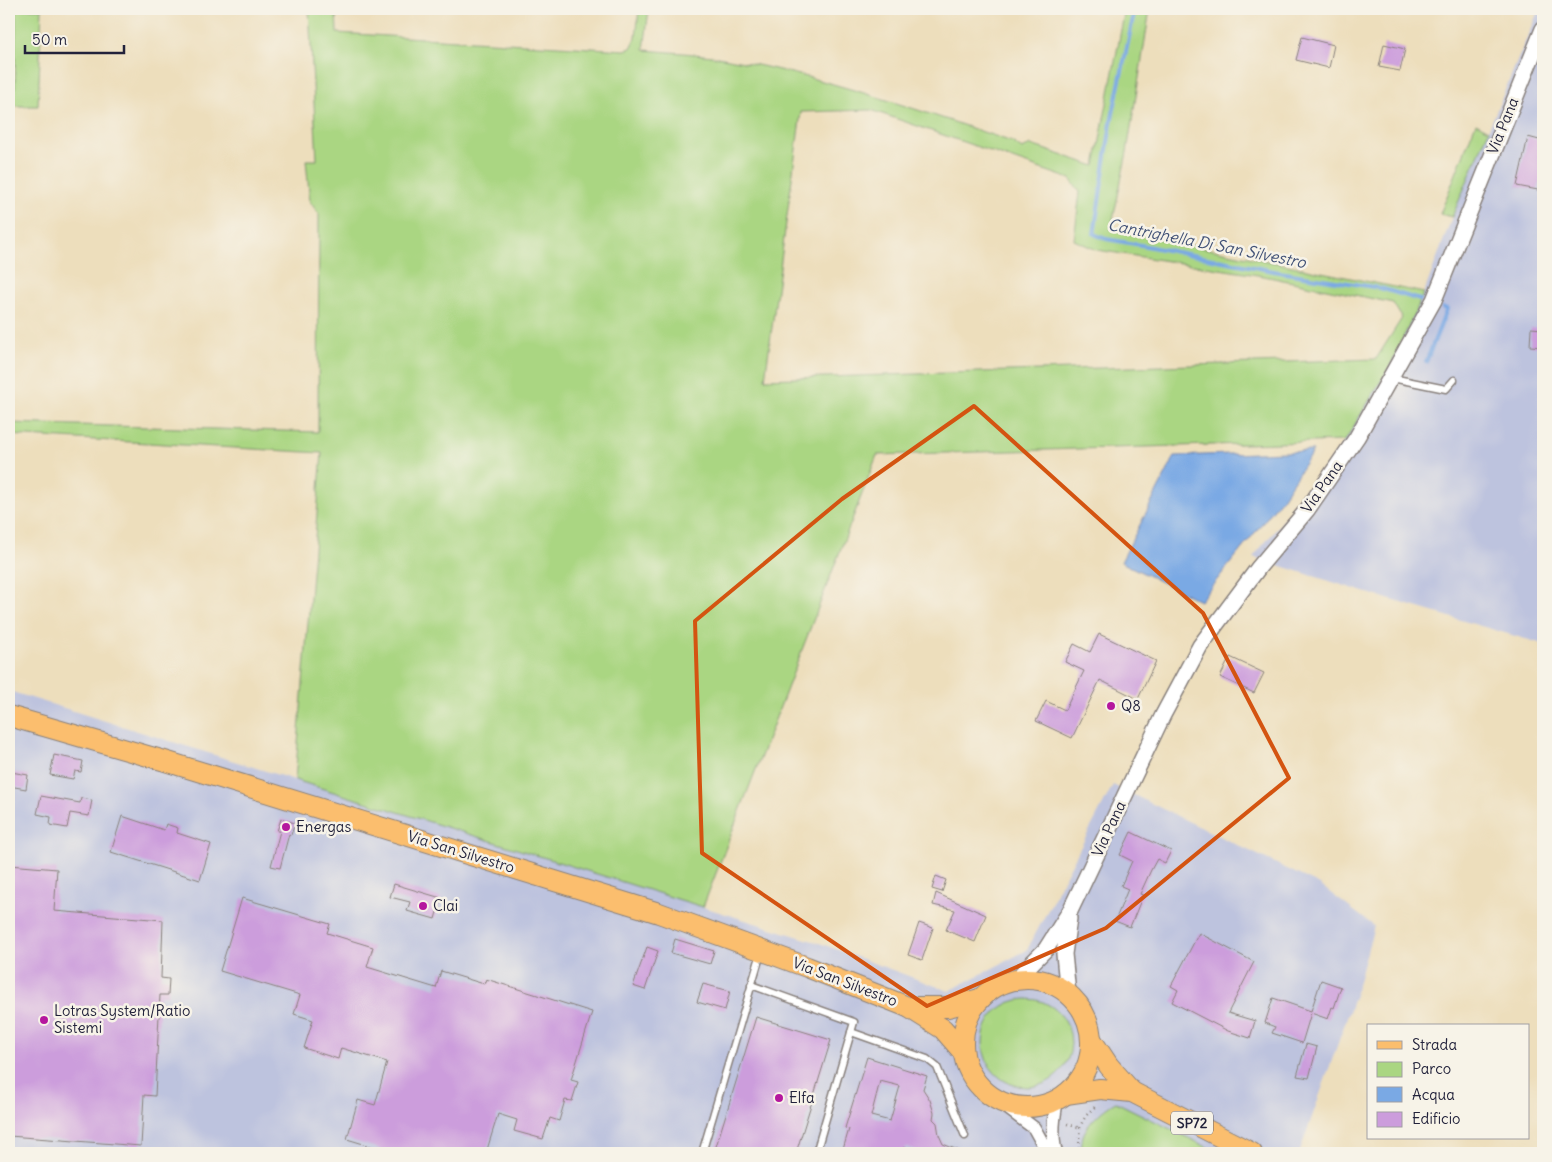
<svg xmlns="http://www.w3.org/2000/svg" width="1552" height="1162" viewBox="0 0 1552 1162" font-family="Delius,sans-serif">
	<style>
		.industrial { fill: #bdc3de }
		.green { fill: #aad682; stroke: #667c5e; fill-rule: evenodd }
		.water { fill: #7aa9e4; stroke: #4e6690 }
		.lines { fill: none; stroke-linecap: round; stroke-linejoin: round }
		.stream { stroke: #7aa9e4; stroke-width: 4 }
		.building { fill: #cc9ddc; fill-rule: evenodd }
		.service-casing { stroke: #88807c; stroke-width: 9 }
		.minor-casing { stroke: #88807c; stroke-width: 15 }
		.tertiary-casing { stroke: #88807c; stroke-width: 18 }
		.primary-casing { stroke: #88807c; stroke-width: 22 }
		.path { stroke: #88807c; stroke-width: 2.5; stroke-dasharray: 1 4; stroke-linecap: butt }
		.service { stroke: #fff; stroke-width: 6 }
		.minor { stroke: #fff; stroke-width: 12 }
		.tertiary { stroke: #fff; stroke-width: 15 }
		.primary { stroke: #fbbe6e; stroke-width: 20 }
		.marked { fill: none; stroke: #d45411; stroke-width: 4; stroke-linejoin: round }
		.poi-dot { fill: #b5179e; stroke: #f7f3e8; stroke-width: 2 }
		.labels { text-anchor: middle; stroke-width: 5; stroke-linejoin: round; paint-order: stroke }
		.shield { fill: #f7f3e8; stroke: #62616f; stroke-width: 1 }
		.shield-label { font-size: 14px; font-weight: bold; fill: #22223b }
		.street-label { font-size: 15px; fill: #22223b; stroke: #f7f3e8 }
		.poi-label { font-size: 15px; fill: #22223b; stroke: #f7f3e8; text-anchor: start }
		.water-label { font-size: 16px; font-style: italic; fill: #415176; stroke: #f7f3e8 }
	</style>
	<rect width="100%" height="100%" fill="#f7f3e8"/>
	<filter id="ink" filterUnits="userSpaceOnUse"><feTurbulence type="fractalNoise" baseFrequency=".02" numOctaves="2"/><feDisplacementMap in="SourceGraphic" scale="10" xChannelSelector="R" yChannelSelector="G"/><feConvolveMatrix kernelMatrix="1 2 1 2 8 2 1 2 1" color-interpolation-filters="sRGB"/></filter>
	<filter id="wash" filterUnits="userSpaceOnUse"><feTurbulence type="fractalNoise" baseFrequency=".0096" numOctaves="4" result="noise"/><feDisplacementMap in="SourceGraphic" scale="20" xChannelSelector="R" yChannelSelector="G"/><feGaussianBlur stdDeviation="1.12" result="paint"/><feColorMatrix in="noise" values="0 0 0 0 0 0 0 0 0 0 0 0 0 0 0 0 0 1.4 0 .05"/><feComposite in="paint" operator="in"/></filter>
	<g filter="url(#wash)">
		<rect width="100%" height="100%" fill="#eddebc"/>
		<!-- industrial -->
		<g class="industrial">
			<path d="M1539,9H1543V644L1364,592L1253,557L1298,503L1345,441L1391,364L1424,293L1452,217Z"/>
			<path d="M9,691L822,944L949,991L1027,950L1113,785L1320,885L1374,926L1356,992L1300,1151L1304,1153H9Z"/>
		</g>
		<!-- green -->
		<g class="green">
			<path d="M16,9H42L38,106H9V88H15Z"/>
			<path d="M309,9H336L337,33L625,50L631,48L636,38L639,9H649L644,50C667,52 690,53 712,56C815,74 914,108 1012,142L1022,149L1031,145L1095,166L1125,9H1150L1127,152L1111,229L1424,293L1391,364L1345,441L877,455L703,907L295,780L322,453L9,435V423L318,432L319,214L310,202L306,160H317ZM871,110L1070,179L1080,192L1074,240L1097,250L1264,276L1393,303L1402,318L1376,359L765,379L801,112Z"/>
			<path d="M1476,123L1489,130L1452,217L1440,214Z"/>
			<circle cx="1027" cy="1043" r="44"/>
			<path d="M1116,1102L1219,1153H1084C1083,1150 1081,1145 1082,1141C1083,1126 1104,1108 1116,1102Z"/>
		</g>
		<!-- water -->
		<path class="water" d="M1313,451L1281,500L1200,601L1121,562L1175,456Z"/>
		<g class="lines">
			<!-- stream -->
			<g class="stream">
				<path d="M1135,9L1111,123L1094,234L1106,239L1141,245L1279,272L1380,288L1420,300"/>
				<path d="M1426,362L1447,309L1443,308"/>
			</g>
		</g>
		<g id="blocks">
			<!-- building -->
			<g class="building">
				<path d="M1302,37L1334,45L1329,68L1296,60Z"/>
				<path d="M1384,44L1405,49L1400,71L1379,67Z"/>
				<path d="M1528,137L1543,141V168L1538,190L1517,186Z"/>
				<path d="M1531,328L1543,329V347L1530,346Z"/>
				<path d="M1099,634L1156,661L1138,699L1100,680L1072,738L1036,721L1046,701L1065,710L1084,671L1065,662L1074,644L1090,652Z"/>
				<path d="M1230,657L1264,673L1254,693L1220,677Z"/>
				<path d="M54,755L83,761L81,772L75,771L73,779L50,775Z"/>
				<path d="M11,772L28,775L26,789L9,786Z"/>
				<path d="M41,796L80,803L81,798L92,800L89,816L70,813L67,828L50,825L51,817L37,814Z"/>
				<path d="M122,816L164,830L166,824L178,828L177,833L211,844L200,880L111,852Z"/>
				<path d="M281,819L295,823L291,835L289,834L280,868L271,866L280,831H277Z"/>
				<path d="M1131,832L1171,851L1165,863L1157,859L1151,870L1140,894L1143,895L1130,927L1115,921L1128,889L1121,886L1132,861L1120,855Z"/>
				<path d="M9,865L57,869L54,911L163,920L161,978L169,979L168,995H160L155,1096L144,1095L141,1146L9,1136Z"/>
				<path d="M936,876L946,880L942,892L932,889Z"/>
				<path d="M394,884L441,898L435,919L407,911L410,902L390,897Z"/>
				<path d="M936,893L986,915L975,942L946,930L955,910L933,905Z"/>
				<path d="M242,898L330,924L327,933L373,947L367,967L436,988L441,971L484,984L486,979L592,1012L571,1080L578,1082L572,1101L565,1100L559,1121L550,1118L543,1139L514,1131L517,1120L498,1114L486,1153H379L380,1149L347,1139L358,1100L375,1105L387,1062L341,1048L338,1059L304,1048L313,1020L294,1014L300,995L220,971Z"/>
				<path d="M919,923L933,928L922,960L908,955Z"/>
				<path d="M1199,933L1254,962L1228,1013L1255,1021L1250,1038L1228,1031L1172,1002L1178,990L1171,986Z"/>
				<path d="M675,939L714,951L710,964L671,953Z"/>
				<path d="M647,947L658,951L645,990L633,986Z"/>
				<path d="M1321,980L1341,987L1334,1008L1332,1007L1328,1019L1311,1013L1302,1043L1272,1033L1275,1027L1265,1023L1273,998L1311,1011Z"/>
				<path d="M703,984L730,991L725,1010L697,1002Z"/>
				<path d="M756,1017L831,1040L796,1153H714Z"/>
				<path d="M1306,1044L1317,1047L1309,1078L1297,1076Z"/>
				<path d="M867,1057L927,1076L923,1089L930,1100L934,1113L933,1119L937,1123L939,1135L943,1144L965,1153H927L905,1147L904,1153H842L849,1129L845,1128ZM880,1081L900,1086L890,1121L871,1116Z"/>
			</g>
		</g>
	</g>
	<g filter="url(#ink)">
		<use href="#blocks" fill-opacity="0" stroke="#88807c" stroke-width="1"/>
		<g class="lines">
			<defs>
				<g id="service">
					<path d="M1392,378L1446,389L1454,380"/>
					<path d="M751,985L854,1022L816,1153"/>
					<path d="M851,1032L927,1059L937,1067L965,1136"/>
					<path d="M702,1153L761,953"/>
				</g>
				<g id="minor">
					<path d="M990,1095L1034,1128L1048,1153"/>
					<path d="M1056,1153C1051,1135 1054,1117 1057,1099"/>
				</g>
				<g id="tertiary">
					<path d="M1016,979L1046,949L1070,911L1163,715L1200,646L1259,567L1307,510L1357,437L1434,300L1543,29"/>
					<path d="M1068,994L1064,954L1069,918"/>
				</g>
				<g id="primary">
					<path d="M9,716L165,761L659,913L807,967L908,1007L943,1029L963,1052"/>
					<circle cx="1027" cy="1043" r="64"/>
					<path d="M908,1007H948L980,999"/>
					<path d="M1091,1039L1109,1066L1132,1092"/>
					<path d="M1066,1094L1100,1089L1132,1092L1252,1153"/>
				</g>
			</defs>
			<!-- service casing -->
			<use href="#service" class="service-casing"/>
			<!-- minor casing -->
			<use href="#minor" class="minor-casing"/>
			<!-- tertiary casing -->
			<use href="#tertiary" class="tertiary-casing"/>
			<!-- primary casing -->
			<use href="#primary" class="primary-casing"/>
			<!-- path -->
			<g class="path">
				<path d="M959,1067L962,1073L977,1093"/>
				<path d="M1067,1124L1080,1128"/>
				<path d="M1080,1153C1078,1131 1078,1121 1096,1106"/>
			</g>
			<!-- service -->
			<use href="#service" class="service"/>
			<!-- minor -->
			<use href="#minor" class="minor"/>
			<!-- tertiary -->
			<use href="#tertiary" class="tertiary"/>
			<!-- primary -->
			<use href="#primary" class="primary"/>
		</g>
	</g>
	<!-- marked area -->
	<path class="marked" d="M974,406L1203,613L1289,778L1106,928L927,1006L702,853L695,621L842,499Z"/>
	<!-- markers -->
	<g class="poi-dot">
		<circle cx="1111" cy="706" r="5"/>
		<circle cx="286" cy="827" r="5"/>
		<circle cx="423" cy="906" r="5"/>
		<circle cx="44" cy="1020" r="5"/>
		<circle cx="779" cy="1098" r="5"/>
	</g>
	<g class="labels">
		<!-- shield labels -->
		<rect class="shield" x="1171" y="1111.5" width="42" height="23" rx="4"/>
		<g class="shield-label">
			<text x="1192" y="1128">SP72</text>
		</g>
		<!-- street labels -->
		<g class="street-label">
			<text transform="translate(1503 126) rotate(-68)" y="5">Via Pana</text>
			<text transform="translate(1322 487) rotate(-55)" y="5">Via Pana</text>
			<text transform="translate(1109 829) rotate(-65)" y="5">Via Pana</text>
			<text transform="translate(461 852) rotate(17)" y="5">Via San Silvestro</text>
			<text transform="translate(845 982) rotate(21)" y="5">Via San Silvestro</text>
		</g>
		<!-- poi labels -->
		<g class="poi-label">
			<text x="1121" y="711">Q8</text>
			<text x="296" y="832">Energas</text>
			<text x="433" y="911">Clai</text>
			<text x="54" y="1016">Lotras System/Ratio<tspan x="54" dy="17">Sistemi</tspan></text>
			<text x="789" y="1103">Elfa</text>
		</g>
		<!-- water labels -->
		<g class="water-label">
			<text transform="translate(1207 243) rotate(11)" y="6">Cantrighella Di San Silvestro</text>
		</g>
	</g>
	<!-- margin -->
	<rect width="1552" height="1162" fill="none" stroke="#f7f3e8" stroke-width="30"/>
	<!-- legend -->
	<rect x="1367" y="1024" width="162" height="115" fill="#f7f3e8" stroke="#a29fa3"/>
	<rect x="1377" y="1041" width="25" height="8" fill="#fbbe6e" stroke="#a29fa3"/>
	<text x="1412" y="1050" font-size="15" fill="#22223b">Strada</text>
	<rect x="1377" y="1062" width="25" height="15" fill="#aad682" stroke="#a29fa3"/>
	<text x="1412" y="1074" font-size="15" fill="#22223b">Parco</text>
	<rect x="1377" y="1087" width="25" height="15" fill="#7aa9e4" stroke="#a29fa3"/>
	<text x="1412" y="1100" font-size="15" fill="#22223b">Acqua</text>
	<rect x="1377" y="1112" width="25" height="15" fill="#cc9ddc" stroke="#a29fa3"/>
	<text x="1412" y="1124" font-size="15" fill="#22223b">Edificio</text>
	<!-- scale -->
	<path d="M25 45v8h99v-8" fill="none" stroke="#22223b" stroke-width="2.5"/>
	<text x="32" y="45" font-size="15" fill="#22223b" stroke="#f7f3e8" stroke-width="4" paint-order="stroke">50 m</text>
</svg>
